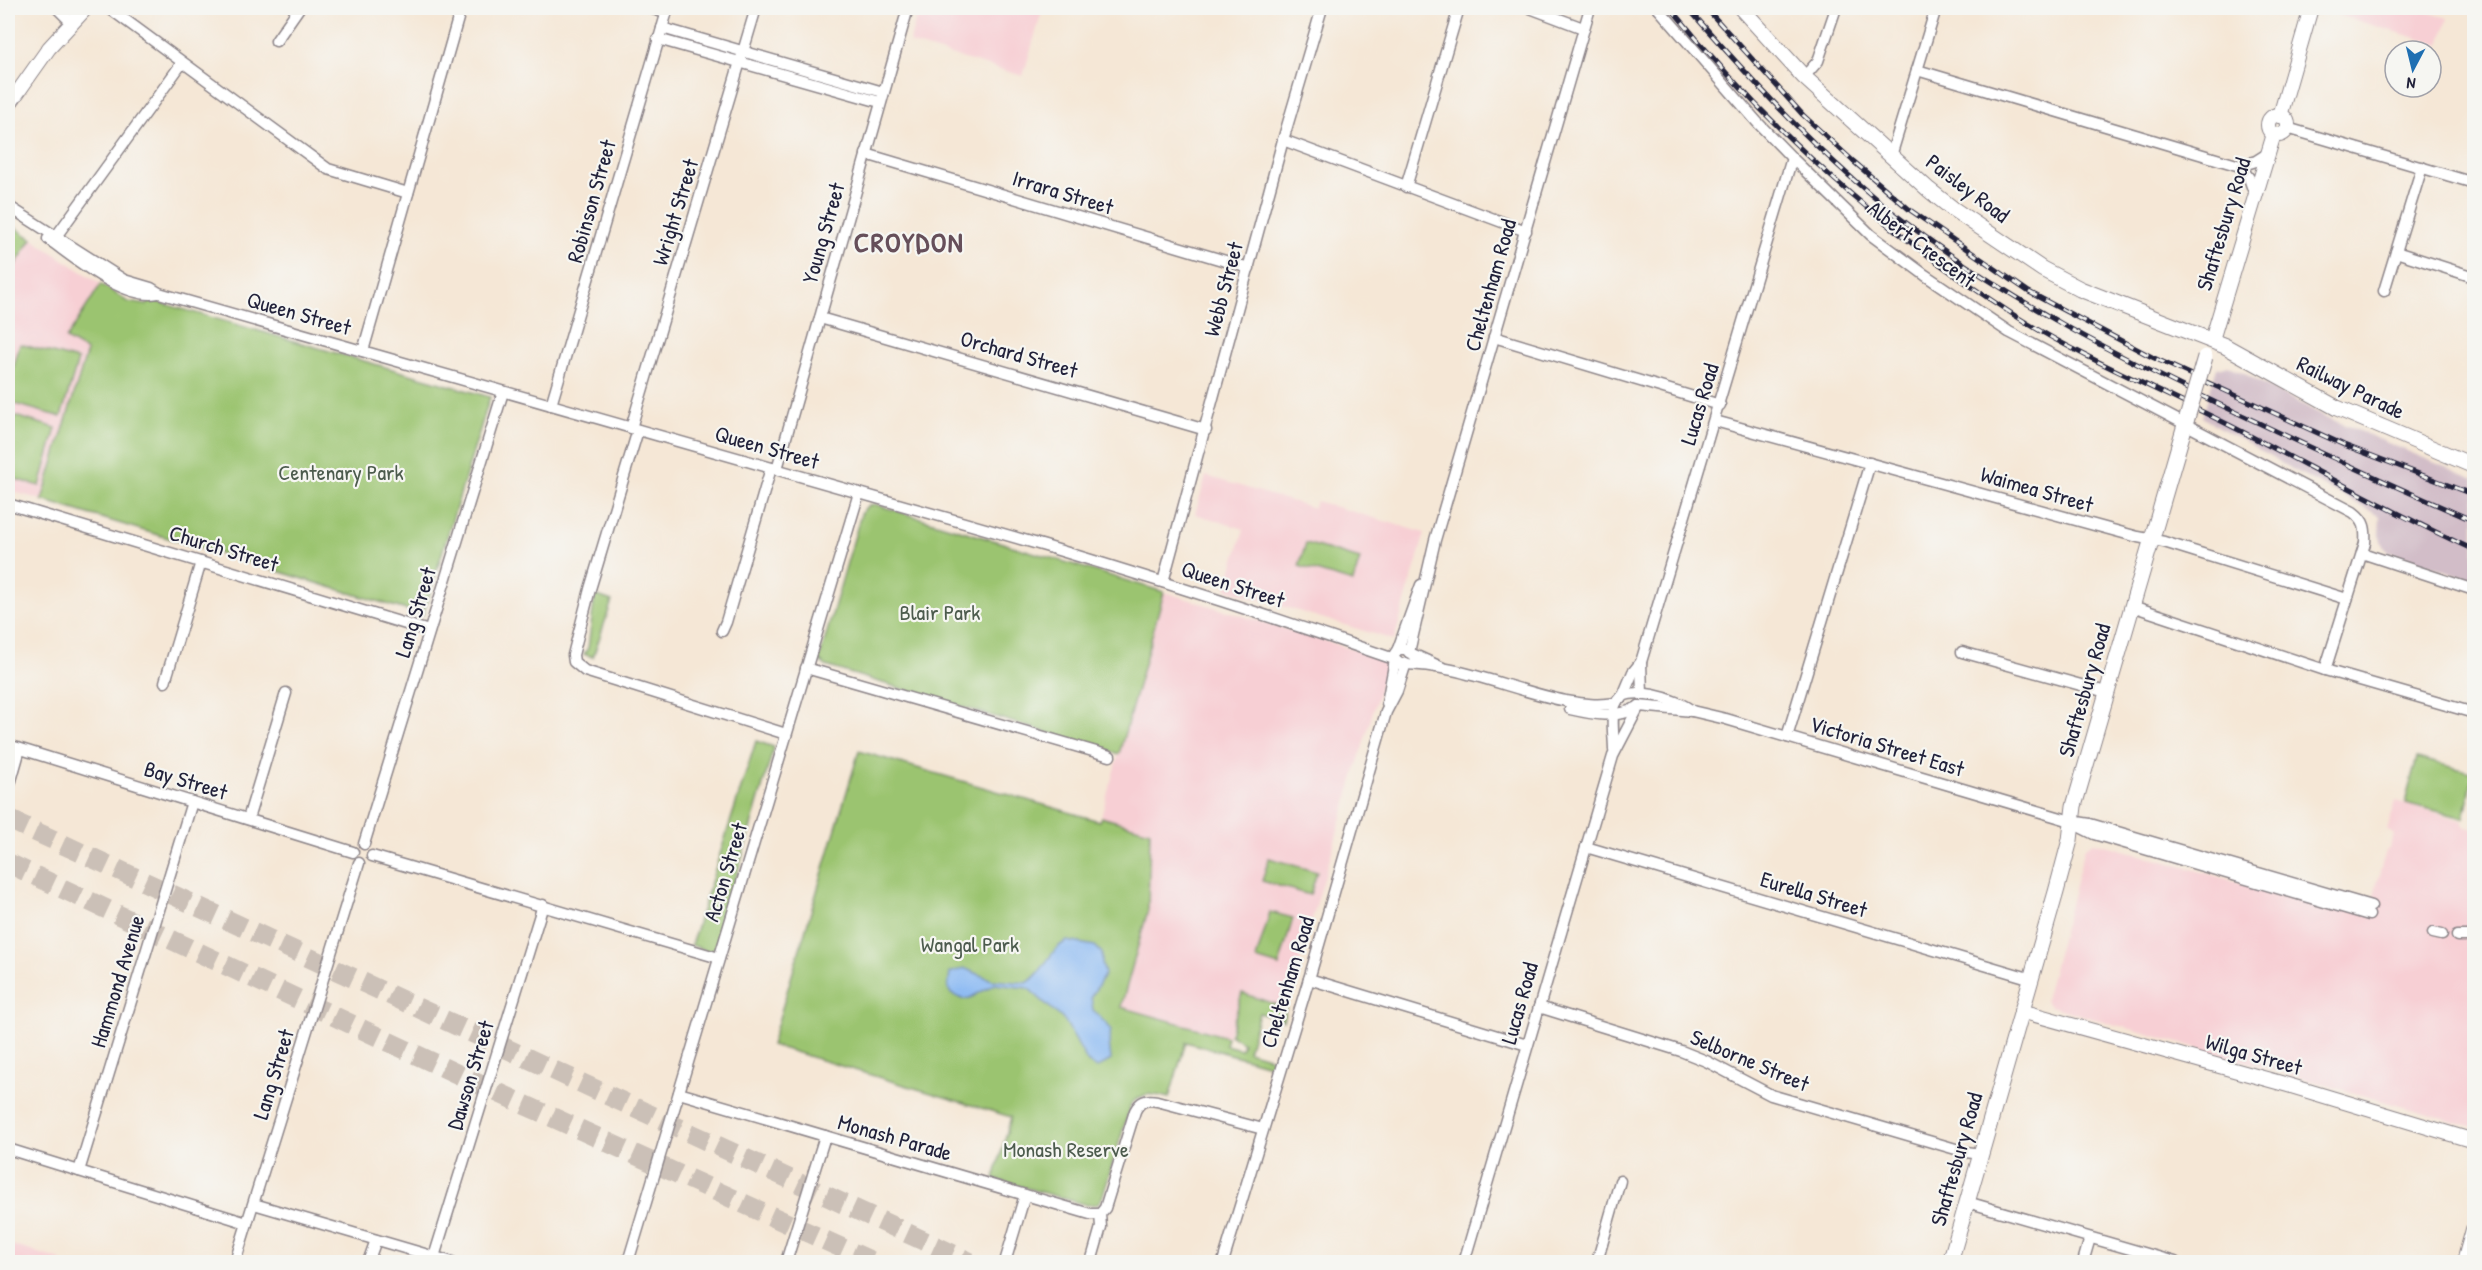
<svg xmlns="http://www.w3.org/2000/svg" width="2482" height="1270" viewBox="0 0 2482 1270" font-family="'Patrick Hand',sans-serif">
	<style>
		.built { fill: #f7cfd4 }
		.industrial { fill: #d2bdc8 }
		.green { fill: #9bc46f; stroke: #5e7355; stroke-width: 1.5 }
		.water { fill: #88b8f3; stroke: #556d97; stroke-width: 1.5 }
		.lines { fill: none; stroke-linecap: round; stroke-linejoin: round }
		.motorway-tunnel { stroke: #cbc0b7; stroke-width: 20; stroke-dasharray: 20 10; stroke-linecap: butt }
		.minor-casing { stroke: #8c8488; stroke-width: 13 }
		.tertiary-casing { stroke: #8c8488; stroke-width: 16 }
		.secondary-casing { stroke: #8c8488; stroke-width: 17 }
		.minor { stroke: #fff; stroke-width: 10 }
		.tertiary { stroke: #fff; stroke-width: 14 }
		.secondary { stroke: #fff; stroke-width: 15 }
		.rail-casing { stroke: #22223b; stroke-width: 5 }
		.rail { stroke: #f6f6f2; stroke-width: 3; stroke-dasharray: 9; stroke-linecap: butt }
		.secondary-bridge-casing { stroke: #8c8488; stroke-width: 17; stroke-linecap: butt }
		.secondary-bridge { stroke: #fff; stroke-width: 15 }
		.labels { text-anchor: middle; stroke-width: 4.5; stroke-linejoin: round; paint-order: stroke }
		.street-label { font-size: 22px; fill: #22223b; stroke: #f6f6f2 }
		.park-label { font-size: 22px; fill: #4c5b4d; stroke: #f6f6f2 }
		.district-label { font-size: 28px; font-weight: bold; letter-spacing: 1.5px; fill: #664f5a; stroke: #f6f6f2 }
	</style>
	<rect width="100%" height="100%" fill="#f6f6f2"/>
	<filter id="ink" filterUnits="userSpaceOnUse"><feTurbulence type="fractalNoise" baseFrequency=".0167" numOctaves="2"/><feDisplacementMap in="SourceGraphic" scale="12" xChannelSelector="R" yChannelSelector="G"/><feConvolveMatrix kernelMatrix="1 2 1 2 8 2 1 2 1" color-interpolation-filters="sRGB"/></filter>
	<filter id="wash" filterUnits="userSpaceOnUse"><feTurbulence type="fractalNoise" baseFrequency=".008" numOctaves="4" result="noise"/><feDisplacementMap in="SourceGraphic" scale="24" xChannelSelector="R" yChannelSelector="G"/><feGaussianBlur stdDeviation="1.35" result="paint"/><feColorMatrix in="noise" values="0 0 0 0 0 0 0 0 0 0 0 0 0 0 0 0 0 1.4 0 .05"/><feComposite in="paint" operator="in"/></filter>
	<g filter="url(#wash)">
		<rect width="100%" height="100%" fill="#f5e7d6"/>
		<!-- built -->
		<g class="built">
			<path d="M919,8H1043L1023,76L909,43Z"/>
			<path d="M2326,8H2412L2448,18L2440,45L2325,11Z"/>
			<path d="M32,239L101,284L66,338L87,351L42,500L8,490V276Z"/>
			<path d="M1206,476L1314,508L1316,501L1425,533L1394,640L1226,589L1244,529L1195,514Z"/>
			<path d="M1164,592L1388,660L1286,1008L1243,993L1227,1037L1121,1007L1148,910L1101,817Z"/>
			<path d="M2396,801L2463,821L2462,826L2474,829V1127L2050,1006L2045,1000L2085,847L2094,842L2325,906H2371L2385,853L2389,848L2394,835L2387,830Z"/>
			<path d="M8,1244L61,1260L60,1262H8Z"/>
		</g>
		<!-- industrial -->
		<path class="industrial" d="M2228,365L2328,418L2474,479V580L2389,552L2383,546L2379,535L2380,516L2279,462L2202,417L2217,368Z"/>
		<!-- green -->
		<g class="green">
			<path d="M8,223L32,239L8,276Z"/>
			<path d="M101,284L128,302L147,305L151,300L490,397L423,615L42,500L87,351L66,339Z"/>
			<path d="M20,344L78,360L61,417L8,402V388Z"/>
			<path d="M8,414L56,428L40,486L8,477Z"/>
			<path d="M874,504L1164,592L1119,754L826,666L819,660L861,514L866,507Z"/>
			<path d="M1306,543L1360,559L1353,582L1299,566Z"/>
			<path d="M595,595L612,601L593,657L584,654L588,648Z"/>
			<path d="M756,741L774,747L714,953L691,945Z"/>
			<path d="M859,751L1099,821L1101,817L1150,831L1148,910L1121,1007L1227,1037L1225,1045L1241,1049L1243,1043L1230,1034L1242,993L1286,1008L1283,1020L1259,1013L1248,1051L1275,1059L1273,1066L1186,1042L1169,1098C1152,1094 1144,1091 1131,1104L1102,1198L1097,1204L1087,1205L994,1179L1011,1117L771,1045Z"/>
			<path d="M2417,758L2474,773L2464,818L2405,803Z"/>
			<path d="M1269,858L1317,872L1310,895L1262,881Z"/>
			<path d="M1270,912L1293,918L1279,966L1256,959Z"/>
		</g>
		<!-- water -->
		<path class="water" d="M1067,941L1095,946L1102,953V963L1105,974L1091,997L1093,1010L1111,1029L1109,1042L1111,1060L1097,1068L1088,1063L1065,1021L1028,988L995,984L970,998L963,999L951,994L948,988L950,973L964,968L992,980L1027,983C1045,972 1049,949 1067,941Z"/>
	</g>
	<g filter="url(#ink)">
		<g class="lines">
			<!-- motorway-tunnel -->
			<g class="motorway-tunnel">
				<path d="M8,819L970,1262"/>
				<path d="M8,863L470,1080L873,1262"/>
			</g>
			<defs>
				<g id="minor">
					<path d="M57,8L72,23"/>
					<path d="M109,8L328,169L408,193"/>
					<path d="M650,8L666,13"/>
					<path d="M1530,8L1583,28"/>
					<path d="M1658,8L1757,122L1792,158L1871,235L1925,275L2009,332L2353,512C2365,521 2366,528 2365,543L2325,670"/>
					<path d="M662,28L883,92"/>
					<path d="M658,39L880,102"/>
					<path d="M276,41L299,8"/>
					<path d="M1917,70L2240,166L2256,161L2267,154"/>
					<path d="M1804,77L1818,61L1836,8"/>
					<path d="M2287,128L2474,183"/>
					<path d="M1283,140L1526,231"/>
					<path d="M866,154L1249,268"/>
					<path d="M1891,156L1936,8"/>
					<path d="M2240,166L2249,178L2255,195"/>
					<path d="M1406,187L1459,8"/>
					<path d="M8,206L124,280L151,288L159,293L1045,546C1162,581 1279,619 1394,659"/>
					<path d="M48,239C75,258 125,301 159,293"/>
					<path d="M52,242L182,63"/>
					<path d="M2396,252L2474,277"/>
					<path d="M2384,291L2422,167"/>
					<path d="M820,318L1206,430"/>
					<path d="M1494,337L1720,405"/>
					<path d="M363,351L461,8"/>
					<path d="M551,405L668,8"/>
					<path d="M1715,421L2138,537L2164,542L2347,599"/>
					<path d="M631,428L756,8"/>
					<path d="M638,430L590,589L573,655L574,662L585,671L786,734"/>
					<path d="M777,469L908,8"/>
					<path d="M8,504L429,631"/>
					<path d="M2362,553L2474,590"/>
					<path d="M1163,582L1283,140L1322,8"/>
					<path d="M2132,606L2325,670L2474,713"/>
					<path d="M722,631L726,622L771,468"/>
					<path d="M1398,649L1421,585"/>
					<path d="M1409,652L1435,540L1590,8"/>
					<path d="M1962,652L2106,692"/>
					<path d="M1641,662L1642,695"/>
					<path d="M806,668L1110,756"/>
					<path d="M1443,668L1410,653L1406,649H1398L1394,655L1395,660L1400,664C1455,663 1511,690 1566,701C1584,704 1597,706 1616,703"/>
					<path d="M165,682L201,562"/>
					<path d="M1622,698L1633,672L1641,662L1792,158"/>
					<path d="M1387,703L1395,660"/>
					<path d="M1639,706L1692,711L1726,719L2071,821L2090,824L2371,906"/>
					<path d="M1570,709C1592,714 1616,719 1636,708"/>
					<path d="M1787,737L1870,463"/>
					<path d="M8,745L353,852"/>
					<path d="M1614,750C1614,736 1610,716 1616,703C1625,682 1680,700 1692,711"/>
					<path d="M8,791L20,749"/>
					<path d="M248,819L286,693"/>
					<path d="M2076,825L2094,834L2369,915"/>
					<path d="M364,844L503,392"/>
					<path d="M1586,847L2032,979"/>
					<path d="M372,856L719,958"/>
					<path d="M2433,933L2442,935"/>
					<path d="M2457,936H2474"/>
					<path d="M1309,979L1527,1045"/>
					<path d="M1539,1007L1681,1051L1706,1061L1771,1095L1966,1152L1981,1154"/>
					<path d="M679,1093L1090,1214H1100"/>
					<path d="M8,1149L247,1223"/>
					<path d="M79,1171L192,802"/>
					<path d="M1967,1202L2175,1262"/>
					<path d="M254,1204L452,1262"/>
					<path d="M434,1257L543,905"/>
					<path d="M235,1262L359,863"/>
					<path d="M368,1262L376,1240"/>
					<path d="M628,1262L859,493"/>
					<path d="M786,1262L825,1136"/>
					<path d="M1005,1262L1025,1195"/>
					<path d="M1091,1262L1101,1227L1100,1214L1105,1208L1135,1111C1140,1101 1146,1099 1157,1101L1263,1129"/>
					<path d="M1223,1262L1309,979L1386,712L1397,691L1406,663"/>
					<path d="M1464,1262L1613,756L1639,706"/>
					<path d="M1597,1262L1620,1181"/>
					<path d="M2083,1262L2090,1238"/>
				</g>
				<g id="tertiary">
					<path d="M8,106L49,48L86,8"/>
					<circle cx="2278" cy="125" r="10"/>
					<path d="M2280,116L2311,8"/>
					<path d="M2212,340L2274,134"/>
					<path d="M2021,1011L2288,1085L2474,1141"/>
					<path d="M2464,1262L2474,1226"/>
				</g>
				<g id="secondary">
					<path d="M1741,8L1804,77L1929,190L1953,209L2042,269L2080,289L2225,346L2337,408L2474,466"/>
					<path d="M1950,1262L2056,892L2070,840L2074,806L2187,418"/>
				</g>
			</defs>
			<!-- minor casing -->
			<use href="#minor" class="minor-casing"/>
			<!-- tertiary casing -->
			<use href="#tertiary" class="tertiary-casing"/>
			<!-- secondary casing -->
			<use href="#secondary" class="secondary-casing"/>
			<!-- minor -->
			<use href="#minor" class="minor"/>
			<!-- tertiary -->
			<use href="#tertiary" class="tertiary"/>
			<!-- secondary -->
			<use href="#secondary" class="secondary"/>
			<defs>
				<g id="rail">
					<path d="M1671,8C1768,129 1883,231 2014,315C2083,359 2161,390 2233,427C2313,468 2392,513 2474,550"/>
					<path d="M1688,8C1754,83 1822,158 1901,219C2007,300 2124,360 2244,416C2320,452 2397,488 2474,521"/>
					<path d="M1706,8L1803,115L1853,161L1910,210L2029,292L2152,357L2344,445L2474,495"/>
				</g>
			</defs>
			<!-- rail casing -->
			<use href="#rail" class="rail-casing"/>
			<!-- rail -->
			<use href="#rail" class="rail"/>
			<defs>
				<path id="secondary-bridge" d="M2187,418L2205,357"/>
			</defs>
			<!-- secondary-bridge casing -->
			<use href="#secondary-bridge" class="secondary-bridge-casing"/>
			<!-- secondary-bridge -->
			<use href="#secondary-bridge" class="secondary-bridge"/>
		</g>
	</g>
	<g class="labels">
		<!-- street labels -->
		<g class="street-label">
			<text transform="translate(1968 188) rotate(37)" y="8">Paisley Road</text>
			<text transform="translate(1063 192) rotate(17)" y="8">Irrara Street</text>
			<text transform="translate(591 201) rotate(-74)" y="8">Robinson Street</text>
			<text transform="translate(675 212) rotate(-73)" y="8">Wright Street</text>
			<text transform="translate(2223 224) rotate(-73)" y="8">Shaftesbury Road</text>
			<text transform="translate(823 233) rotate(-74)" y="8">Young Street</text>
			<text transform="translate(1922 244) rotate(37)" y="8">Albert Crescent</text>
			<text transform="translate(1490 285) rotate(-74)" y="8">Cheltenham Road</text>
			<text transform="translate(1223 289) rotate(-75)" y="8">Webb Street</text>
			<text transform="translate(299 313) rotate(16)" y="8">Queen Street</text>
			<text transform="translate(1019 354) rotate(16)" y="8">Orchard Street</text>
			<text transform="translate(2351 387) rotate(26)" y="8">Railway Parade</text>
			<text transform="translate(1699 404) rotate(-73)" y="8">Lucas Road</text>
			<text transform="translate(767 447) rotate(16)" y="8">Queen Street</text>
			<text transform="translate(2037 489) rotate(16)" y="8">Waimea Street</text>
			<text transform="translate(224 548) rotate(17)" y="8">Church Street</text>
			<text transform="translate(1233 584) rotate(18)" y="8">Queen Street</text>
			<text transform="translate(415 612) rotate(-73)" y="8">Lang Street</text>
			<text transform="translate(2084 690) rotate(-74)" y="8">Shaftesbury Road</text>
			<text transform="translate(1887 746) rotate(17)" y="8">Victoria Street East</text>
			<text transform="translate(186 780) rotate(17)" y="8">Bay Street</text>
			<text transform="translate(725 872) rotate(-73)" y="8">Acton Street</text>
			<text transform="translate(1814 894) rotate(17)" y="8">Eurella Street</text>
			<text transform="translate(117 981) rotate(-73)" y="8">Hammond Avenue</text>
			<text transform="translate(1287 982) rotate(-73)" y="8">Cheltenham Road</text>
			<text transform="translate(1519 1003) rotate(-74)" y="8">Lucas Road</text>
			<text transform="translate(2254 1054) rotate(16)" y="8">Wilga Street</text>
			<text transform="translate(1750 1060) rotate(23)" y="8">Selborne Street</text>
			<text transform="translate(273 1074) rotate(-73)" y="8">Lang Street</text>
			<text transform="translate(470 1075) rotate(-73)" y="8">Dawson Street</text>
			<text transform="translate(895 1137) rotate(16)" y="8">Monash Parade</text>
			<text transform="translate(1956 1159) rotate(-74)" y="8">Shaftesbury Road</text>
		</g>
		<!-- park labels -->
		<g class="park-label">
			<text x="341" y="480">Centenary Park</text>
			<text x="940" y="620">Blair Park</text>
			<text x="970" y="952">Wangal Park</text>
			<text x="1066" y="1157">Monash Reserve</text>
		</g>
		<!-- district labels -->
		<g class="district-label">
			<text x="909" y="252">CROYDON</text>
		</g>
	</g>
	<!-- margin -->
	<rect width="2482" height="1270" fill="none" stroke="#f6f6f2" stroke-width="30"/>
	<!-- north arrow -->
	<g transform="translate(2413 69) rotate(187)"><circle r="28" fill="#f6f6f2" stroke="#a1a1a9" stroke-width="1.5"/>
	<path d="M0-4.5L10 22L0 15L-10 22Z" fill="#1f6fb2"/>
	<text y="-9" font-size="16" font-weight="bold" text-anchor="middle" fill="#22223b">N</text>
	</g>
</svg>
